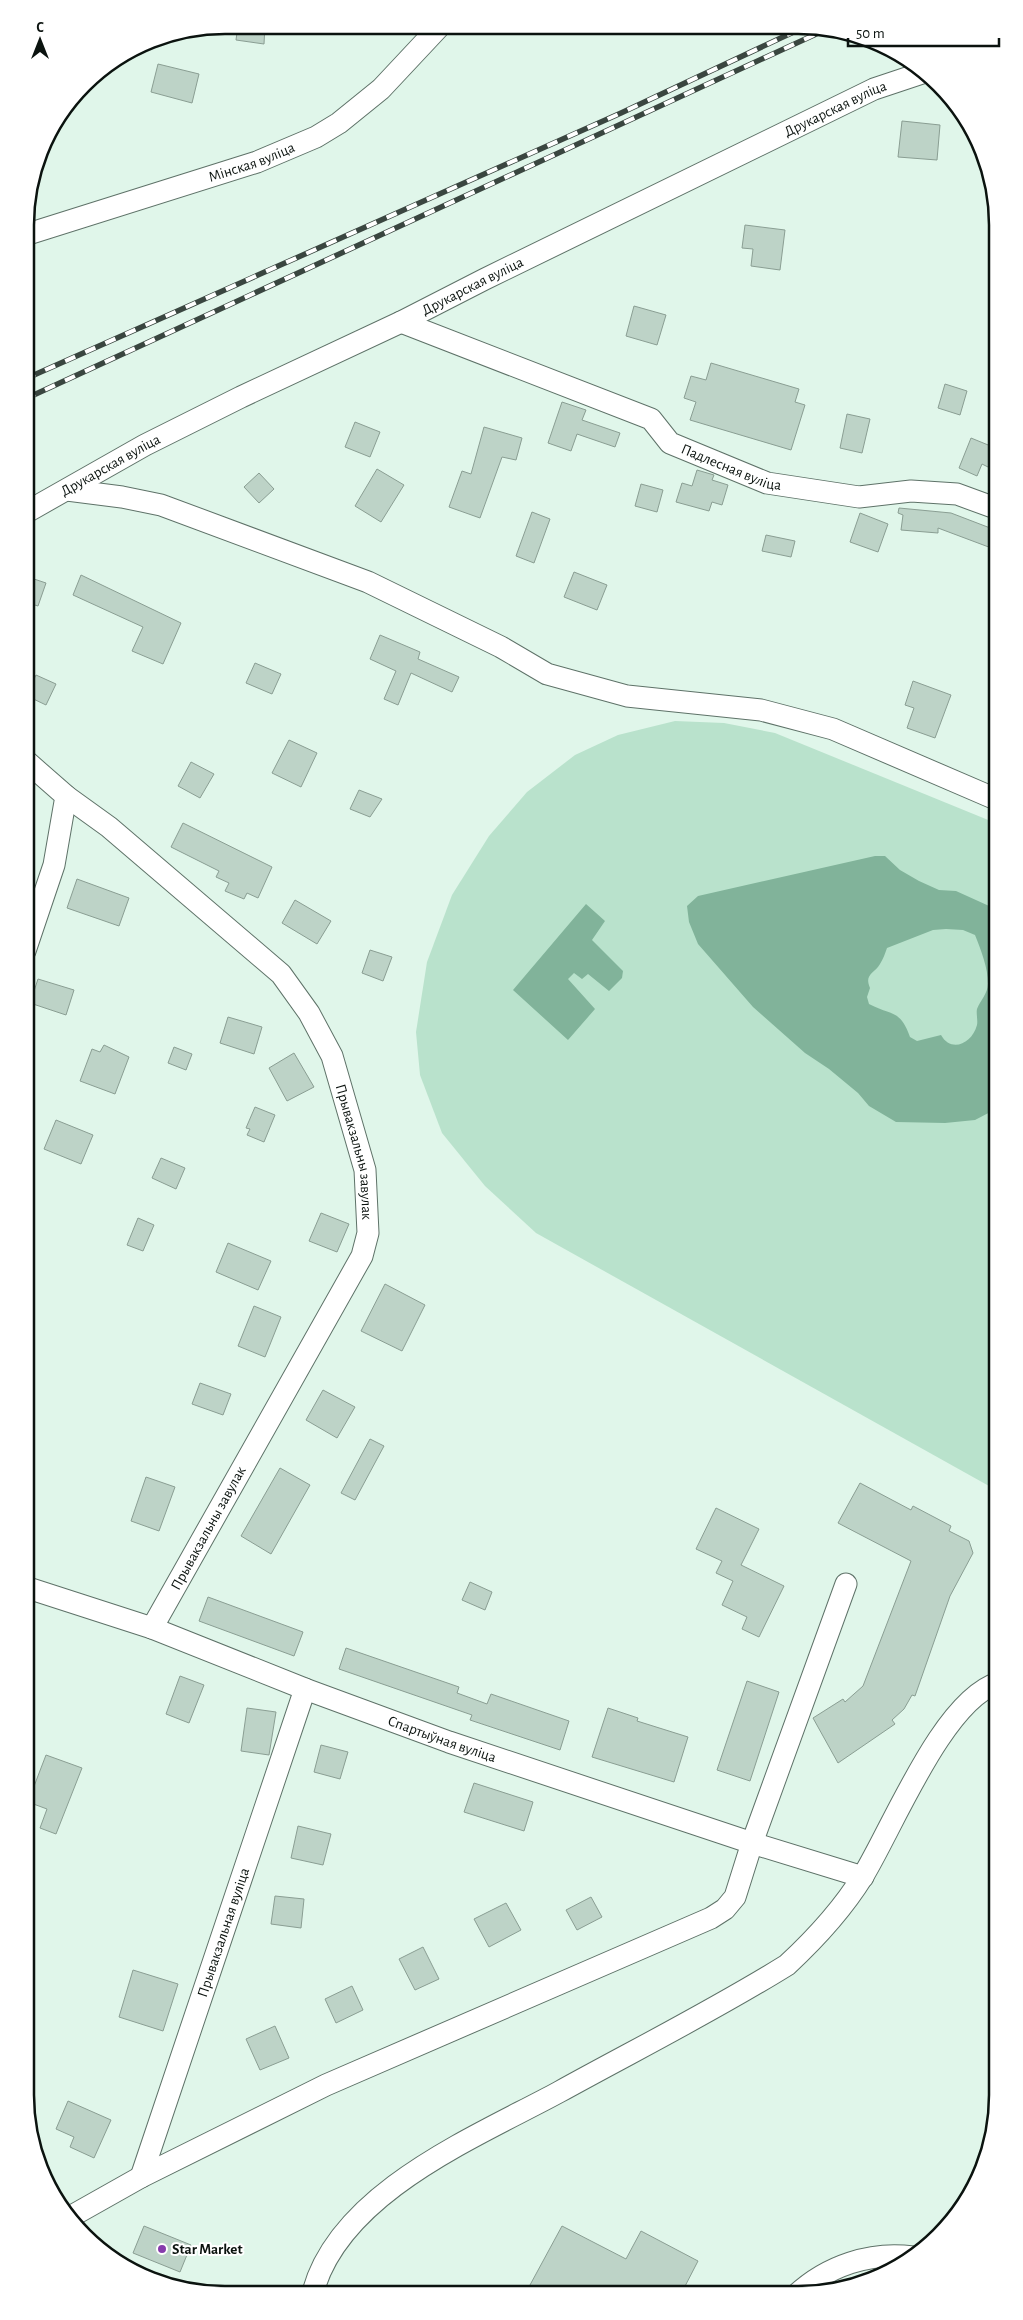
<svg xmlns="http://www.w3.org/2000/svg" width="1023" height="2320" viewBox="0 0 1023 2320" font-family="'Alegreya Sans',sans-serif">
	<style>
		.green { fill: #b9e2cc }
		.water { fill: #81b39a; fill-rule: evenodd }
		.building { fill: #bdd3c7; stroke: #8a9e93 }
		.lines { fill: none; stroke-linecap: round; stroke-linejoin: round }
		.minor-casing { stroke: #5e7268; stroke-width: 23 }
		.minor { stroke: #fff; stroke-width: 21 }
		.rail-casing { stroke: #3a4640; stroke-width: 5.5 }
		.rail { stroke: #fff; stroke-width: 4; stroke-dasharray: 11; stroke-linecap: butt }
		.poi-dot { fill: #863bac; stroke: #fff; stroke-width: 2 }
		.labels { text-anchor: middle; stroke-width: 4; stroke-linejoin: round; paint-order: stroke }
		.street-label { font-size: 15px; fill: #0b130f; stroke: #fff }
		.poi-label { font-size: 15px; font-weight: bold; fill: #0b130f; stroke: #fff; text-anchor: start }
		.rim { fill: none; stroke: #0b130f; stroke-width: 2.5 }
	</style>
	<rect width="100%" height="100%" fill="#e0f6ea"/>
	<!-- green -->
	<path class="green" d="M675,721L724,723L775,733L998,824V1491L536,1233L485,1186L442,1133L420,1075L416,1032L427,962L452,895L489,836L527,792L575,755L618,735Z"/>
	<!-- water -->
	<g class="water">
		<path d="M875,856H885L900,870L919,881L939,890L956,891L998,910V1108L975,1120L945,1123L896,1122L869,1106L858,1093L829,1069L805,1053L753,1007L698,944L689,922L687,906L698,896ZM946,929L963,930L975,935C981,950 988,968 988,984C988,993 980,1001 977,1009C976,1014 978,1020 977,1025C972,1044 951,1053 941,1035L917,1041L910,1037C900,1009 892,1016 869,1004L867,997L870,988C864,974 874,974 880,964C883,959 885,954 887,948L933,930Z"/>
		<path d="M586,904L605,921L592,940L623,971L622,978L609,991L588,974L582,979L574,973L568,979L595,1009L568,1040L513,990Z"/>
	</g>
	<!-- building -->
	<g class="building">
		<path d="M238,25H265L264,44L236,40Z"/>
		<path d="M158,64L199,74L192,103L151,92Z"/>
		<path d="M902,121L940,125L937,160L898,157Z"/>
		<path d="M745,225L785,230L780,270L751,266L753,249L742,248Z"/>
		<path d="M634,306L666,315L657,345L626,336Z"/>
		<path d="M711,363L799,389L795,402L805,405L791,450L690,420L696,402L684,398L691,376L706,380Z"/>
		<path d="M945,384L967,391L960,415L938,408Z"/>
		<path d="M562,402L586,410L582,420L620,433L615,447L577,434L571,451L548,443Z"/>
		<path d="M847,414L870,419L862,453L840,448Z"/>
		<path d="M355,422L380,432L370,457L345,447Z"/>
		<path d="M484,427L522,438L516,460L502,457L480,518L449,507L462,471L471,474Z"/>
		<path d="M971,438L998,449L990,468L982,464L977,476L959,468Z"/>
		<path d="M377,469L404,485L381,522L355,506Z"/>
		<path d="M697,470L714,475L712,480L728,485L722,505L712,502L709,511L676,502L682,483L692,486Z"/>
		<path d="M259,473L274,489L259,503L244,487Z"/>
		<path d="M641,484L663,490L657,512L635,506Z"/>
		<path d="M899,508L951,513L998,531V537L994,549L938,528V533L901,530L903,515L898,513Z"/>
		<path d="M532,512L550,519L534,563L516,556Z"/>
		<path d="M860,513L888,524L878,552L850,542Z"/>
		<path d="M766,535L795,541L791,557L762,551Z"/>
		<path d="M574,572L607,585L597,610L564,597Z"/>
		<path d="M81,575L181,623L163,664L132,651L143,627L73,595Z"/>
		<path d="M25,576L46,583L38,606L25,602Z"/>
		<path d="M380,635L420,652L418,659L459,677L452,692L411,673L398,705L384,699L396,671L370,659Z"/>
		<path d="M255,663L281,674L272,694L246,683Z"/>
		<path d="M36,675L56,684L46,705L25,695V676L34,679Z"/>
		<path d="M913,681L951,695L935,738L907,728L914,708L905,705Z"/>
		<path d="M289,740L317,753L301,787L272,773Z"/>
		<path d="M191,762L214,774L200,798L178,786Z"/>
		<path d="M359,790L382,799L370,817L350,809Z"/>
		<path d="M183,823L272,867L258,898L247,893L244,899L225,891L229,883L216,877L219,871L171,847Z"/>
		<path d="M77,879L129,898L119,926L67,908Z"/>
		<path d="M295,900L331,921L317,944L282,923Z"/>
		<path d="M370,950L392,957L383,981L362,973Z"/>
		<path d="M38,979L74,990L66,1015L30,1003Z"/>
		<path d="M228,1017L262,1027L254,1054L220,1043Z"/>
		<path d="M104,1045L129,1057L115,1094L80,1081L92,1049L100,1052Z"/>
		<path d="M174,1047L192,1054L186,1070L168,1063Z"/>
		<path d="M294,1053L314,1087L287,1101L269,1068Z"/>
		<path d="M255,1107L275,1115L264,1142L247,1135L250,1129L246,1128Z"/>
		<path d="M56,1120L93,1135L81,1164L44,1149Z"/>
		<path d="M161,1158L185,1168L176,1189L152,1178Z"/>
		<path d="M321,1213L349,1224L337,1252L309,1241Z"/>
		<path d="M138,1218L154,1225L143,1251L127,1245Z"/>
		<path d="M228,1243L271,1261L258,1290L216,1272Z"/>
		<path d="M385,1284L425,1305L402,1351L361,1331Z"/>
		<path d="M254,1306L281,1317L265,1357L238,1346Z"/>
		<path d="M200,1383L231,1394L223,1415L192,1404Z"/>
		<path d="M323,1390L355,1407L337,1438L306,1420Z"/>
		<path d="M370,1439L384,1446L355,1500L341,1493Z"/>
		<path d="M280,1468L310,1485L271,1554L241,1536Z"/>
		<path d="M146,1477L175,1487L159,1531L131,1521Z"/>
		<path d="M860,1483L911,1510L913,1506L951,1526L949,1531L969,1541L973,1553L950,1596L915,1696L912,1695L904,1709L892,1720L895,1724L838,1763L813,1718L843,1699L845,1702L863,1686L911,1561L838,1523Z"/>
		<path d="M716,1508L759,1529L741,1565L784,1586L759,1637L742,1629L747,1617L722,1605L733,1581L716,1573L722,1561L696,1549Z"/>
		<path d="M470,1582L492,1592L485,1610L462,1600Z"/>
		<path d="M208,1597L303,1632L294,1656L199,1621Z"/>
		<path d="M346,1648L459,1687L457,1693L487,1704L491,1694L569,1721L560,1750L470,1720L472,1715L339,1669Z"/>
		<path d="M180,1676L204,1685L189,1723L166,1714Z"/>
		<path d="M747,1681L779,1692L750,1781L717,1770Z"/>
		<path d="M247,1708L276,1712L269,1755L241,1751Z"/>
		<path d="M608,1708L638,1718L637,1721L688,1737L674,1782L592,1757Z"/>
		<path d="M321,1745L348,1752L340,1779L314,1772Z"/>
		<path d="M46,1755L82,1768L56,1834L40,1828L47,1809L28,1802Z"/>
		<path d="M474,1783L533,1802L524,1831L464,1812Z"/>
		<path d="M298,1826L331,1834L323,1865L291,1858Z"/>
		<path d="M275,1896L304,1899L301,1928L271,1924Z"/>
		<path d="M591,1897L602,1917L577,1930L566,1910Z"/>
		<path d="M506,1903L521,1930L489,1947L474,1919Z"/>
		<path d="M423,1947L439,1979L415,1990L399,1959Z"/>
		<path d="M133,1970L178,1984L163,2031L119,2017Z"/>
		<path d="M352,1986L363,2010L336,2023L325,1999Z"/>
		<path d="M275,2026L289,2058L260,2070L246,2039Z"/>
		<path d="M68,2101L111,2120L94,2158L70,2147L74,2137L56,2129Z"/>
		<path d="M144,2226L191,2245L180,2272L133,2253Z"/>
		<path d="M562,2226L626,2259L641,2231L698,2261L681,2294L547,2293L530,2285Z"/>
	</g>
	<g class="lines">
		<defs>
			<g id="minor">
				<path id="s1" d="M25,235L257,162L316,137L339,123L381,89L440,26"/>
				<path id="s2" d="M401,322L651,419L670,443L767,483L859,497L911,491L957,494L998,509"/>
				<path d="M67,490L122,497L161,505L368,582L501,647L547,674L627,696L761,710L833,729L998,800"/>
				<path id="s3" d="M25,513L145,445L241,397L401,322L485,279L874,89L925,72"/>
				<path id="s4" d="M66,796L109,827L281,974L309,1013L332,1056L365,1170L368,1233L362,1256L152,1628"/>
				<path d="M25,951L54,865L66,796L25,760"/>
				<path id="s5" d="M25,1587L152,1628L305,1689L449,1742L752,1843L863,1877"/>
				<path id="s6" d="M141,2177L305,1689"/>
				<path d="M70,2217L141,2177L326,2085L711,1918L725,1909L735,1897L752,1843L846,1584"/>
				<path d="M313,2292C340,2192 476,2137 559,2092C635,2050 713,2011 787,1965C815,1939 842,1910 863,1876C893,1827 943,1700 998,1683"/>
				<path d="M796,2295C827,2266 871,2251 913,2257"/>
			</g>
		</defs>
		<!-- minor casing -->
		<use href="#minor" class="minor-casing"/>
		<!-- minor -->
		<use href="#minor" class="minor"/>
		<defs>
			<g id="rail">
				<path d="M25,379L621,113L800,29"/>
				<path d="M25,399L827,29"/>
			</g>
		</defs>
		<!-- rail casing -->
		<use href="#rail" class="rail-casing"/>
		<!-- rail -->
		<use href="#rail" class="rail"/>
	</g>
	<!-- markers -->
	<circle class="poi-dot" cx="162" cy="2249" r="5"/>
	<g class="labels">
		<!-- street labels -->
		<g class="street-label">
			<text dy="5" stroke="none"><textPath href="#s3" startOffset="906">Друкарская вуліца</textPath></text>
			<text dy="5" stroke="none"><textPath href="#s1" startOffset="238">Мінская вуліца</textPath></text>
			<text dy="5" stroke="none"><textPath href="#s3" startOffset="502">Друкарская вуліца</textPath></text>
			<text dy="5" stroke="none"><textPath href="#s2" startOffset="365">Падлесная вуліца</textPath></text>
			<text dy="5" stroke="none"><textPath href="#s3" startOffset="98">Друкарская вуліца</textPath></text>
			<text dy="5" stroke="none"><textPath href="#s4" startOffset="475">Прывакзальны завулак</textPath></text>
			<text transform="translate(208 1528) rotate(-61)" y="5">Прывакзальны завулак</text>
			<text dy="5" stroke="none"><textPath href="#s5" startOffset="444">Спартыўная вуліца</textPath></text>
			<text dy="5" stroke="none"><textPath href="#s6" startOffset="258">Прывакзальная вуліца</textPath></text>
		</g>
		<!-- poi labels -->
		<g class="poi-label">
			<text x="172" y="2254">Star Market</text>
		</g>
	</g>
	<!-- crop -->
	<path d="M0 0H1023V2320H0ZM225 34H798A191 191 0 0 1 989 225V2095A191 191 0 0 1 798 2286H225A191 191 0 0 1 34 2095V225A191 191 0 0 1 225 34Z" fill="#fff" fill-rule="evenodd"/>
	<path class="rim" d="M225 34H798A191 191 0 0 1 989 225V2095A191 191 0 0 1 798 2286H225A191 191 0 0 1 34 2095V225A191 191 0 0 1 225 34Z"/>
	<!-- north arrow -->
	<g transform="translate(40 40)" stroke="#ffffff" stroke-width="4" paint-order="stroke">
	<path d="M0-4L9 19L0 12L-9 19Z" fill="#0b130f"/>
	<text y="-8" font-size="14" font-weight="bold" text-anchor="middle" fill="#0b130f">С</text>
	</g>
	<!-- scale -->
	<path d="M848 38v8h151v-8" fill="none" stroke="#0b130f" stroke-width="2.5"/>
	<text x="856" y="38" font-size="15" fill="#0b130f" stroke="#ffffff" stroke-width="4" paint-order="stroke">50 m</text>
</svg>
